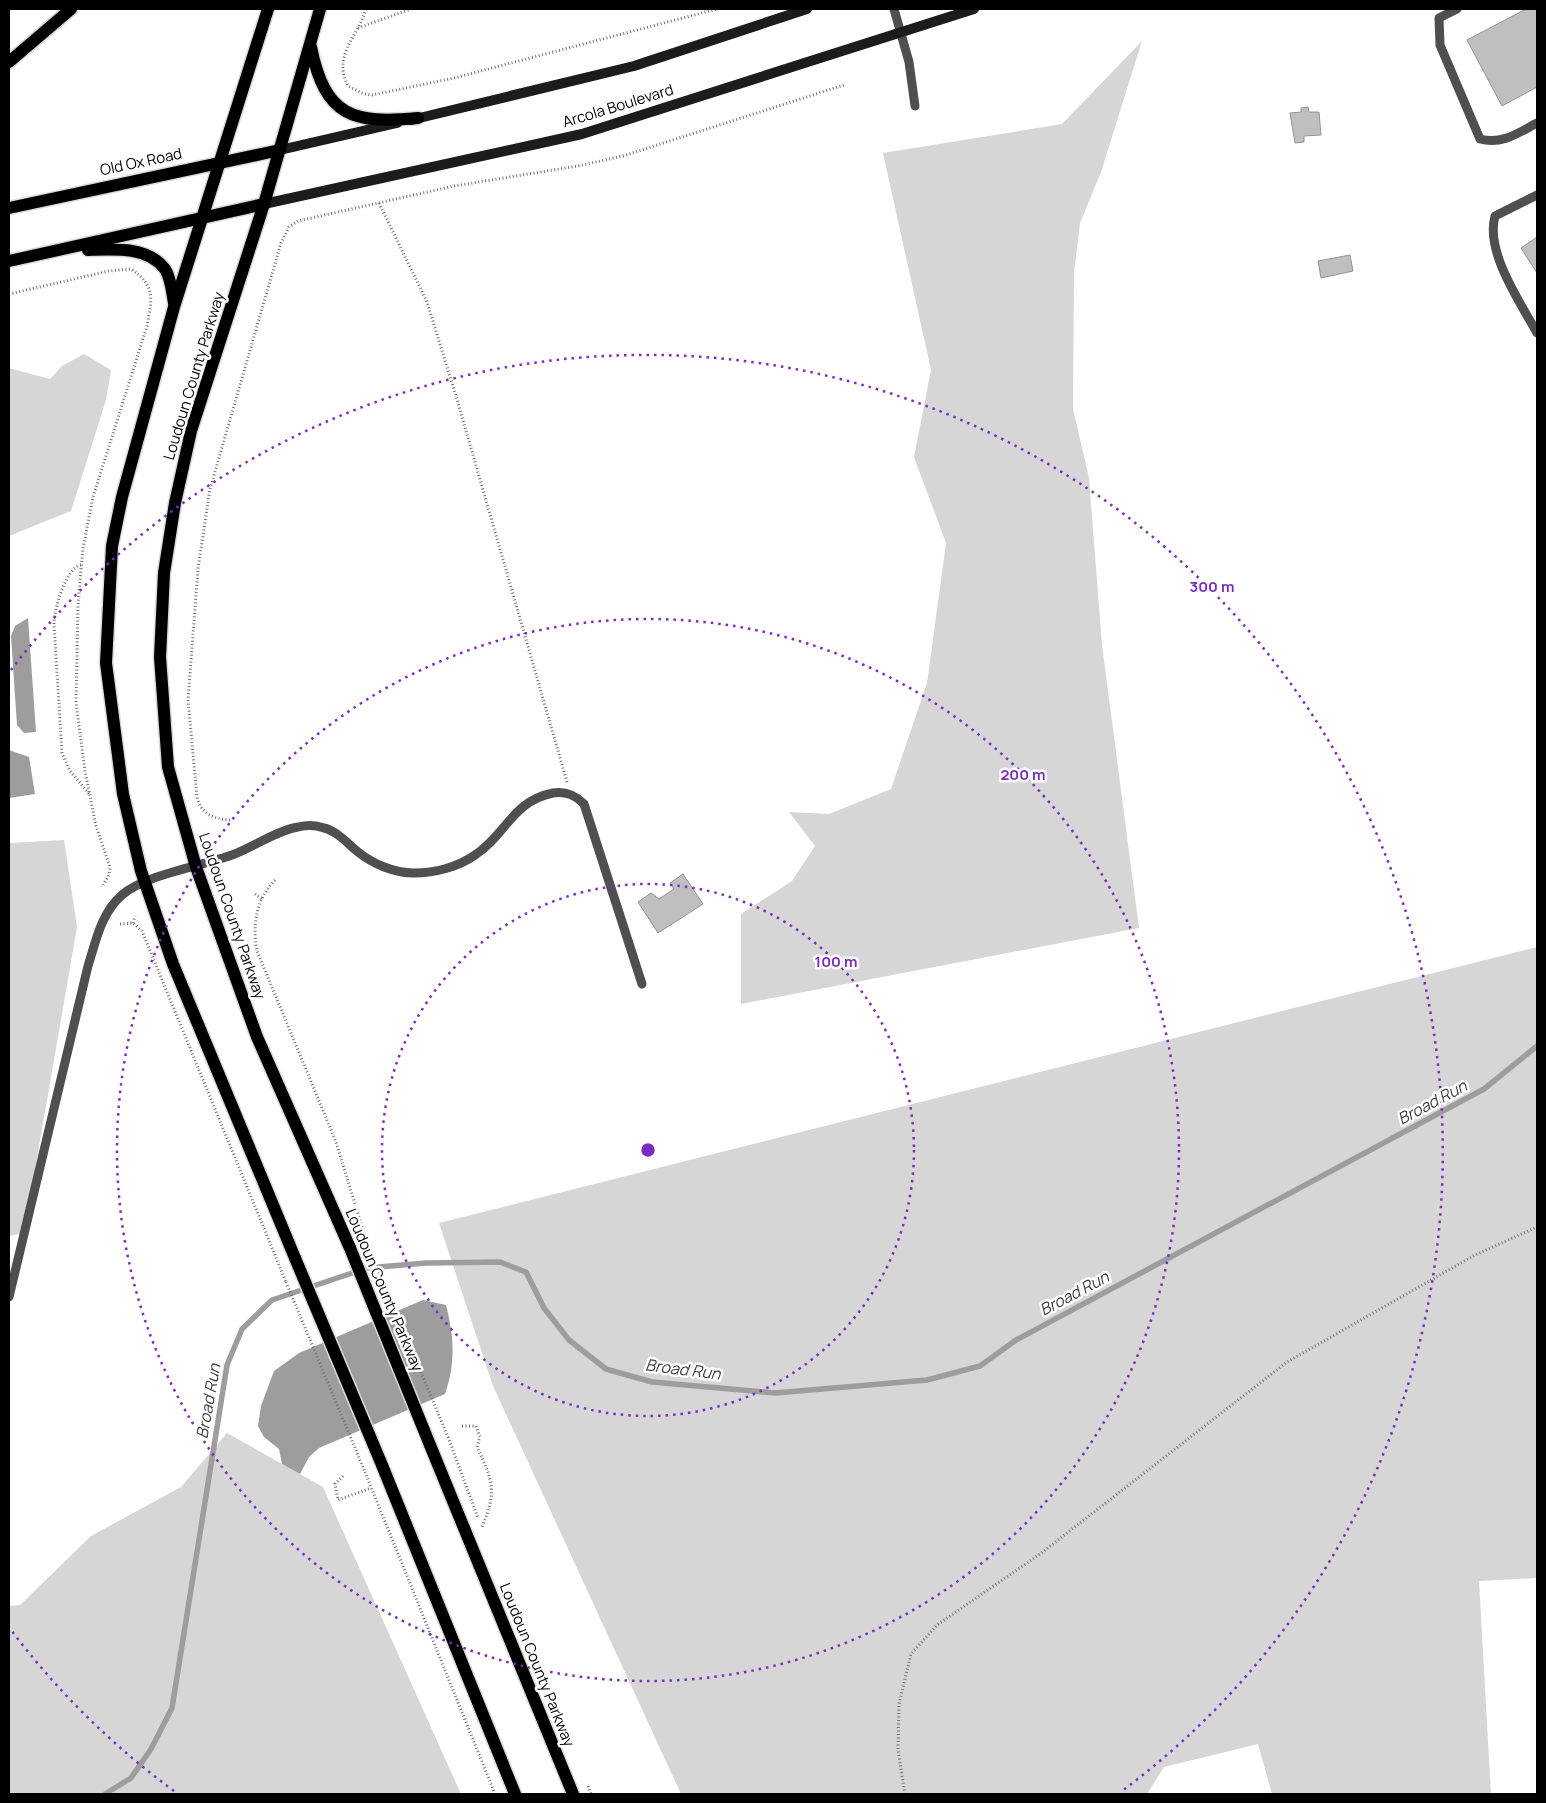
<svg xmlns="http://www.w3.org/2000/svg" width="1546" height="1803" viewBox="0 0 1546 1803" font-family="Manrope,sans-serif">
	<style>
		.green { fill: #d6d6d6 }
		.water { fill: #9d9d9d }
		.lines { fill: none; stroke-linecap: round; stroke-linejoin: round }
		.stream { stroke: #9d9d9d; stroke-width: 5.5 }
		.building { fill: #bfbfbf; stroke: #939393 }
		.primary-casing { stroke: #dbdbdb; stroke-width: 15 }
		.path { stroke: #717171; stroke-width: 3; stroke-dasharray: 1 2.5; stroke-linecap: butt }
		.service { stroke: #4f4f4f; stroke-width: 9 }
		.secondary { stroke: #1c1c1c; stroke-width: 10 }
		.primary { stroke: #000; stroke-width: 12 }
		.primary-bridge-casing { stroke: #dbdbdb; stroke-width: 15; stroke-linecap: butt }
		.path-bridge { stroke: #717171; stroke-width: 3; stroke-dasharray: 1 2.5; stroke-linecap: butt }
		.primary-bridge { stroke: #000; stroke-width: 12 }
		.ring { fill: none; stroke: #7b2cbf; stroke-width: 2.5; stroke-dasharray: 2.5 5 }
		.labels { text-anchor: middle; stroke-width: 5; stroke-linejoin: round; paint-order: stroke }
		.street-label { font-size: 15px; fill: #000; stroke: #fff }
		.water-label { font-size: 16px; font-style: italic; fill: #3e3e3e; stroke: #fff }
		.centre { fill: #7b2cbf; stroke: #fff; stroke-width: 2.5 }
		.ring-label { font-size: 15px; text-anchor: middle; font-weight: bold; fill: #7b2cbf; stroke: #fff; stroke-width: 5; stroke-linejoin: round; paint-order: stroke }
	</style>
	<rect width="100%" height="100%" fill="#fff"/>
	<!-- green -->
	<g class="green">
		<path d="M1142,41L1101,172L1080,223L1074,272L1073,409L1089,478L1102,645L1139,928L741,1004V914L792,881L815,846L789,812L829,814L891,789L927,683L946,543L914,457L931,370L883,153L1062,124Z"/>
		<path d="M84,354L111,370L106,400L71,511L9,536V368L50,379L62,366Z"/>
		<path d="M64,840L77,927L24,1233L9,1236V843Z"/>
		<path d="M1537,947V1578L1479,1581L1491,1794H1272L1258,1744L1164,1767L1147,1794H681L493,1386L439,1223Z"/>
		<path d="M227,1433L323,1487L461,1794H9V1606L20,1605L91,1536L181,1487Z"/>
	</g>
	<!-- water -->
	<g class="water">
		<path d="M28,618L36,732L24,733L17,725L11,636L15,626Z"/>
		<path d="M9,750L29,757L35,794L9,798Z"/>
		<path d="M423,1300L446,1305C454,1336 456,1363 445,1394L319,1448L309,1457L300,1474L282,1464L279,1449L264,1437L258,1426L261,1406L274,1371L299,1353Z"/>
	</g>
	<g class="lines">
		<!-- stream -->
		<path class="stream" d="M105,1794L131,1778L151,1749L172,1708L227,1365L242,1329L272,1300L367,1268L426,1263L500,1262L526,1272L544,1308L569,1340L606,1369L652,1382L775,1393L927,1380L980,1366L1016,1340L1484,1089L1537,1046"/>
	</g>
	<!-- building -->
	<g class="building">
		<path d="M1526,9H1537V87L1502,106L1467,40Z"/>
		<path d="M1308,107L1309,112H1319L1321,135L1304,136V142L1295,143L1290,113L1301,112V108Z"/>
		<path d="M1537,237V273L1521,248Z"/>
		<path d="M1350,255L1353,271L1321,278L1318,261Z"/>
		<path d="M683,874L703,904L658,933L638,902L651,893L659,899L674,889L670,883Z"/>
	</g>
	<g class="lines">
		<defs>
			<g id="primary">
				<path d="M268,9L174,307L122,497L112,546L106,663L123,794L141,871L173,964L295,1258"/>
				<path d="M320,9L264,204L191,431L175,503L164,573L160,657L168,767L196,867L257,1037L350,1248"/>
				<path d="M311,47C325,117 353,124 418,118"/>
				<path d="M9,62L71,9"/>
				<path d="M9,208L280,150"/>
				<path d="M88,250C113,249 148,246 165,269C171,278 172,292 174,303"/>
				<path d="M9,261L264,204"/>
				<path d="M430,1445L573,1794"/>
				<path d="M382,1465L515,1794"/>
			</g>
		</defs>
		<!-- primary casing -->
		<use href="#primary" class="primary-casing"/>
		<!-- path -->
		<g class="path">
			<path d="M366,9C358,37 332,55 348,86L364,94L372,95L454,78L717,9"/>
			<path d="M358,28L411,9"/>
			<path d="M379,203L427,302L456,396L567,782"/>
			<path d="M9,294L109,271L131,269C156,286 152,299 147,326L93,497L83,548L78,605L76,703L85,771L96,826L110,867L109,875L103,885"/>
			<path d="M81,565C66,567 54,610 54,624L62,753L70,771L90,795"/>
			<path d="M230,820C214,819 201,814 197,797L188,700L198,569L210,489L281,243L289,227L298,221L454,186L578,166L623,156L844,85"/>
			<path d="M275,880C256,900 252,924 257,951L336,1142L367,1243"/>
			<path d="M255,894L262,899"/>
			<path d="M133,923L135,916"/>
			<path d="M120,924L133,923L142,931L286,1282"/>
			<path d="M462,1426H476L480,1437L477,1447C493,1481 497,1492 482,1527"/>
			<path d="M448,1437L478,1518"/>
			<path d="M365,1472L495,1794"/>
			<path d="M343,1476L335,1484L338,1500L371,1488"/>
			<path d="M588,1786L591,1794"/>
			<path d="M905,1794L898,1750L899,1704L911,1654L937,1625L1040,1554L1287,1362L1475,1255L1537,1227"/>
		</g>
		<!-- service -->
		<g class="service">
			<path d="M894,9L909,62L915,106"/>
			<path d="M1457,9L1439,18L1440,45L1480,139C1502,145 1518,133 1537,123"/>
			<path d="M1537,195L1495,216C1485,252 1520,302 1537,333"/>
			<path d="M9,1297L88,966C96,941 101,913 122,895C145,875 201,866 232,855C254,847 275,831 298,827C306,825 316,825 324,828C337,831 348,844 358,852C373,864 394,873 414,873C435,873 458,867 475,855C506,835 512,801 553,793C566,791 575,795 584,804L642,984"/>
		</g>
		<!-- secondary -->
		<g class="secondary">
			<path d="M411,120L634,66L807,9"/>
			<path d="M280,150L397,123"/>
			<path d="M264,204L582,134L974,9"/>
		</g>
		<!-- primary -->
		<use href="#primary" class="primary"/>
		<defs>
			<g id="primary-bridge">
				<path d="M350,1248L430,1445"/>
				<path d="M295,1258L382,1465"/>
			</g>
		</defs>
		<!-- primary-bridge casing -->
		<use href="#primary-bridge" class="primary-bridge-casing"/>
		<!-- path-bridge -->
		<g class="path-bridge">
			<path d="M367,1243L448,1437"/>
			<path d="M286,1282L365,1472"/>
		</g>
		<!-- primary-bridge -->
		<use href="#primary-bridge" class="primary-bridge"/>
	</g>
	<!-- distance rings -->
	<g class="ring">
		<circle cx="648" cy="1150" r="266"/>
		<circle cx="648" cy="1150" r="531"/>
		<path d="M174 1791A797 797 0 0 1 11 1630M11 670A797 797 0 1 1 1122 1791"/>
	</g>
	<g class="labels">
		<!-- street labels -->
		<g class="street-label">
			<text transform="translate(618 106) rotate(-17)" y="5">Arcola Boulevard</text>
			<text transform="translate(141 162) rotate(-12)" y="5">Old Ox Road</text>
			<text transform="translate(194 376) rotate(-73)" y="5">Loudoun County Parkway</text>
			<text transform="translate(232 916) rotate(71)" y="5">Loudoun County Parkway</text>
			<text transform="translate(384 1290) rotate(67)" y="5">Loudoun County Parkway</text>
			<text transform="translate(537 1665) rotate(68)" y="5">Loudoun County Parkway</text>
		</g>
		<!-- water labels -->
		<g class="water-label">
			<text transform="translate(1432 1102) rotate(-28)" y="6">Broad Run</text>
			<text transform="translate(1074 1293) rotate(-28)" y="6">Broad Run</text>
			<text transform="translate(683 1369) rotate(7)" y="6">Broad Run</text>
			<text transform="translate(208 1401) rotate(-80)" y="6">Broad Run</text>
		</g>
	</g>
	<circle cx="648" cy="1150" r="8" class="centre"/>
	<g class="ring-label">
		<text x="1212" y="592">300 m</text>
		<text x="1023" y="780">200 m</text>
		<text x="836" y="967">100 m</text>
	</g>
	<!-- border -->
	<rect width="1546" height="1803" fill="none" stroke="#000000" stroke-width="20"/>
</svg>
